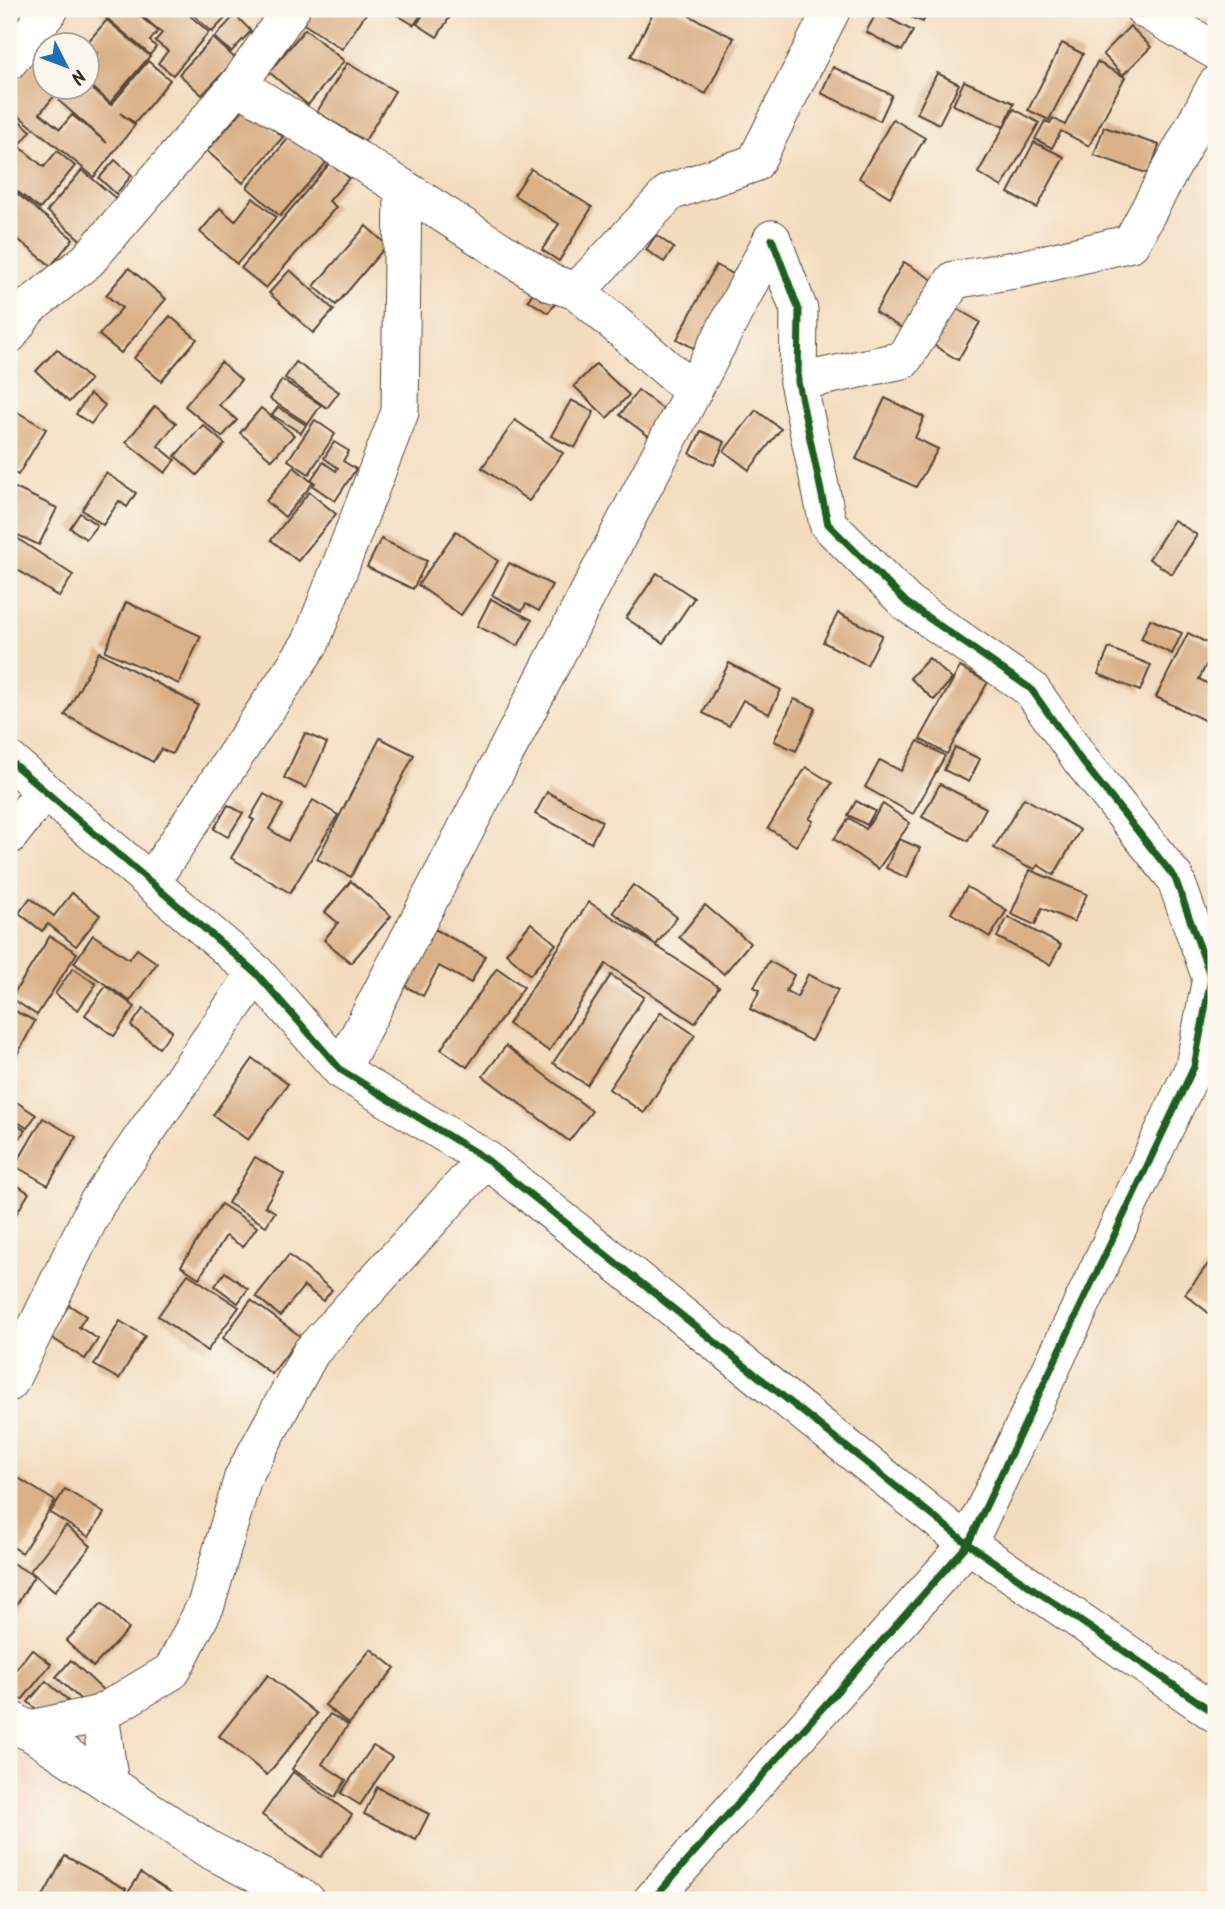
<svg xmlns="http://www.w3.org/2000/svg" width="1225" height="1909" viewBox="0 0 1225 1909" font-family="Kalam,sans-serif">
	<style>
		.built { fill: #f4d3c1 }
		.building { fill: #d9b087 }
		.lines { fill: none; stroke-linecap: round; stroke-linejoin: round }
		.street-casing { stroke: #574536; stroke-width: 39 }
		.street { stroke: #fff; stroke-width: 37 }
		.cycleway-casing { stroke: #fbf7ec; stroke-width: 11 }
		.cycleway { stroke: #1b5e20; stroke-width: 7 }
	</style>
	<rect width="100%" height="100%" fill="#fbf7ec"/>
	<filter id="ink" filterUnits="userSpaceOnUse"><feTurbulence type="fractalNoise" baseFrequency=".0143" numOctaves="2"/><feDisplacementMap in="SourceGraphic" scale="14" xChannelSelector="R" yChannelSelector="G"/><feConvolveMatrix kernelMatrix="1 2 1 2 8 2 1 2 1" color-interpolation-filters="sRGB"/></filter>
	<filter id="wash" filterUnits="userSpaceOnUse"><feTurbulence type="fractalNoise" baseFrequency=".00686" numOctaves="4" result="noise"/><feDisplacementMap in="SourceGraphic" scale="28" xChannelSelector="R" yChannelSelector="G"/><feGaussianBlur stdDeviation="1.57" result="paint"/><feColorMatrix in="noise" values="0 0 0 0 0 0 0 0 0 0 0 0 0 0 0 0 0 1.4 0 .05"/><feComposite in="paint" operator="in"/></filter>
	<g filter="url(#wash)">
		<rect width="100%" height="100%" fill="#f3dcbe"/>
		<!-- built -->
		<path class="built" d="M9,1740L65,1792L9,1856Z"/>
		<g id="blocks">
			<!-- building -->
			<g class="building">
				<path d="M96,9H131L158,31L150,41L156,47L150,55Z"/>
				<path d="M134,9H181L177,14L182,9L209,32L173,75L158,63L168,51L155,41L162,33Z"/>
				<path d="M187,9H234L212,32Z"/>
				<path d="M306,9H369L342,49L298,20Z"/>
				<path d="M387,9H425L414,25Z"/>
				<path d="M427,9H455L437,37L417,24Z"/>
				<path d="M655,9H676L734,38L706,94L631,56Z"/>
				<path d="M890,9H928L923,22Z"/>
				<path d="M877,12L913,31L902,51L866,32Z"/>
				<path d="M235,15L251,31L231,52L215,37Z"/>
				<path d="M107,20L150,56L110,103L88,83V65L97,53L86,44Z"/>
				<path d="M1130,26L1151,47L1123,75L1103,54Z"/>
				<path d="M305,29L344,61L308,105L269,72Z"/>
				<path d="M213,38L236,59L202,95L179,74Z"/>
				<path d="M1062,43L1083,54L1049,120L1028,110Z"/>
				<path d="M38,51L46,57V88H61L40,113L60,129L72,115L107,143L59,101L70,88H88V85L111,105L148,61L170,80L135,123L120,113L135,125L94,177L9,108V87Z"/>
				<path d="M1097,62L1125,77L1089,146L1061,131L1052,148L1035,139L1045,121L1050,123L1053,118L1065,125Z"/>
				<path d="M347,63L395,91L365,141L317,112Z"/>
				<path d="M833,67L892,95L880,121L821,93Z"/>
				<path d="M937,73L959,84L939,124L917,113Z"/>
				<path d="M964,81L1014,103L1004,127L953,105Z"/>
				<path d="M246,106L283,137L243,183L207,151Z"/>
				<path d="M1014,109L1039,123L1002,187L978,173Z"/>
				<path d="M9,112L31,131L19,146L44,167L57,151L75,166L40,209L9,185Z"/>
				<path d="M893,119L925,138L890,197L859,178Z"/>
				<path d="M1104,127L1159,145L1149,174L1094,155Z"/>
				<path d="M292,134L326,163L280,216L247,187Z"/>
				<path d="M1034,142L1064,157L1037,208L1008,193Z"/>
				<path d="M115,160L132,175L116,194L99,178Z"/>
				<path d="M331,162L349,178L329,201L336,207L266,288L241,268Z"/>
				<path d="M531,169L592,207L559,261L542,250L559,224L514,195Z"/>
				<path d="M82,170L119,201L83,242L47,211Z"/>
				<path d="M9,187L73,239L51,266L9,232Z"/>
				<path d="M253,198L276,217L237,264L200,232L220,208L235,221Z"/>
				<path d="M366,226L387,245L336,305L314,286Z"/>
				<path d="M656,235L674,248L664,262L646,250Z"/>
				<path d="M904,262L933,280L903,329L875,312Z"/>
				<path d="M716,265L746,281L706,355L677,339Z"/>
				<path d="M129,268L166,299L121,353L99,335L122,308L106,295Z"/>
				<path d="M290,270L334,310L313,333L269,293Z"/>
				<path d="M539,284L560,298L548,313L528,300Z"/>
				<path d="M954,307L980,322L958,360L932,344Z"/>
				<path d="M170,316L197,339L161,381L134,358Z"/>
				<path d="M57,349L90,380L69,402L36,371Z"/>
				<path d="M221,362L241,380L219,405L237,420L222,437L185,406Z"/>
				<path d="M296,362L339,392L327,408L285,378Z"/>
				<path d="M596,364L629,395L607,418L574,386Z"/>
				<path d="M282,380L321,405L308,424L270,399Z"/>
				<path d="M638,390L672,416L654,440L620,415Z"/>
				<path d="M90,394L105,405L91,424L76,414Z"/>
				<path d="M885,398L924,417L915,438L938,449L916,487L856,459Z"/>
				<path d="M571,400L594,412L575,448L551,436Z"/>
				<path d="M155,406L176,423L158,446L175,460L165,473L126,442Z"/>
				<path d="M9,407L46,429L18,475L9,470Z"/>
				<path d="M278,407L306,425L301,433L272,415Z"/>
				<path d="M261,408L294,435L272,460L240,433Z"/>
				<path d="M756,410L781,429L749,470L724,451Z"/>
				<path d="M315,420L335,434L309,474L288,460Z"/>
				<path d="M515,420L563,453L529,501L482,468Z"/>
				<path d="M203,425L225,444L197,475L175,456Z"/>
				<path d="M701,431L725,442L714,465L690,454Z"/>
				<path d="M334,442L349,451L343,461L356,469L335,501L313,486L315,483L311,480L323,462L336,471L338,468L324,458Z"/>
				<path d="M294,467L313,483L285,517L266,501Z"/>
				<path d="M106,473L136,493L127,507L119,501L103,525L82,510Z"/>
				<path d="M9,485L57,508L39,545L9,531Z"/>
				<path d="M309,492L336,514L298,561L271,540Z"/>
				<path d="M80,513L97,525L86,539L70,528Z"/>
				<path d="M1174,520L1197,535L1172,574L1149,559Z"/>
				<path d="M456,531L498,561L461,615L418,585Z"/>
				<path d="M12,535L73,575L59,597L9,564V539Z"/>
				<path d="M381,539L427,561L413,589L367,567Z"/>
				<path d="M509,563L552,585L539,611L526,604L522,611L492,595Z"/>
				<path d="M657,573L694,598L663,643L626,618Z"/>
				<path d="M491,599L532,620L518,646L477,626Z"/>
				<path d="M126,602L201,636L179,684L105,651Z"/>
				<path d="M838,613L882,635L867,665L823,642Z"/>
				<path d="M1150,619L1182,633L1172,654L1141,639Z"/>
				<path d="M1188,633L1215,647L1199,679L1216,688V726L1156,697Z"/>
				<path d="M1109,648L1151,665L1140,691L1098,674Z"/>
				<path d="M99,652L198,705L172,754L161,749L153,762L65,715Z"/>
				<path d="M929,658L952,679L934,700L910,678Z"/>
				<path d="M729,663L781,690L769,714L743,700L729,726L703,713Z"/>
				<path d="M960,667L988,682L947,754L920,739Z"/>
				<path d="M794,699L816,708L796,751L774,741Z"/>
				<path d="M305,733L327,743L306,788L284,778Z"/>
				<path d="M380,738L414,755L351,877L317,859Z"/>
				<path d="M918,741L945,756L913,814L865,787L880,760L901,771Z"/>
				<path d="M955,747L980,759L969,782L944,770Z"/>
				<path d="M806,767L832,783L809,819L813,821L796,846L768,828Z"/>
				<path d="M940,784L986,808L968,841L922,817Z"/>
				<path d="M547,792L602,821L591,843L535,814Z"/>
				<path d="M264,794L283,805L269,829L288,841L313,800L338,815L290,893L231,858L254,820L250,818Z"/>
				<path d="M1024,798L1080,830L1054,875L1038,865L1035,869L1028,866L1027,867L994,848Z"/>
				<path d="M856,801L875,811L867,825L848,815Z"/>
				<path d="M883,804L910,823L878,869L834,839L849,818L866,829Z"/>
				<path d="M228,805L243,813L228,837L214,829Z"/>
				<path d="M899,839L920,848L907,878L886,868Z"/>
				<path d="M1030,870L1087,894L1074,922L1042,908L1035,925L1011,914Z"/>
				<path d="M351,881L391,916L351,963L324,940L338,923L325,912Z"/>
				<path d="M633,885L677,917L656,945L613,912Z"/>
				<path d="M967,887L1007,910L990,937L951,913Z"/>
				<path d="M72,893L100,915L76,946L48,924L42,931L19,913L30,898L54,916Z"/>
				<path d="M589,902L719,987L695,1023L606,964L549,1051L508,1024Z"/>
				<path d="M705,905L750,943L724,974L679,937Z"/>
				<path d="M1008,917L1061,945L1050,965L997,937Z"/>
				<path d="M531,923L556,944L530,975L506,953Z"/>
				<path d="M429,926L485,956L471,983L439,966L423,996L399,983Z"/>
				<path d="M93,935L129,959L137,949L157,963L130,1001L74,963Z"/>
				<path d="M50,936L77,953L37,1015L11,998Z"/>
				<path d="M769,961L794,975L786,991L797,997L808,974L838,990L811,1041L750,1009L760,990L754,987Z"/>
				<path d="M73,968L96,984L78,1010L55,994Z"/>
				<path d="M497,968L524,987L467,1067L441,1049Z"/>
				<path d="M611,975L644,997L587,1085L553,1063Z"/>
				<path d="M106,986L135,1007L114,1036L85,1015Z"/>
				<path d="M9,1008L35,1021L9,1070Z"/>
				<path d="M143,1009L172,1031L159,1048L131,1026Z"/>
				<path d="M661,1012L695,1035L644,1113L609,1089Z"/>
				<path d="M506,1046L592,1111L569,1141L483,1076Z"/>
				<path d="M253,1059L288,1084L248,1140L213,1115Z"/>
				<path d="M9,1097L36,1115L27,1128L9,1116Z"/>
				<path d="M43,1118L76,1137L48,1185L15,1166Z"/>
				<path d="M9,1119L25,1130L19,1139L9,1132Z"/>
				<path d="M255,1157L284,1174L265,1206L275,1212L266,1226L228,1203Z"/>
				<path d="M9,1180L29,1193L9,1226Z"/>
				<path d="M221,1204L257,1227L243,1247L226,1236L199,1278L181,1266Z"/>
				<path d="M1216,1254V1319L1185,1294Z"/>
				<path d="M289,1255L332,1290L323,1301L304,1286L280,1316L256,1296Z"/>
				<path d="M225,1272L248,1289L238,1303L215,1286Z"/>
				<path d="M188,1274L239,1307L207,1351L158,1316Z"/>
				<path d="M251,1300L300,1336L272,1374L223,1338Z"/>
				<path d="M69,1305L86,1316L79,1327L98,1339L85,1359L49,1336Z"/>
				<path d="M120,1321L145,1336L119,1379L94,1365Z"/>
				<path d="M12,1474L55,1501L22,1553L9,1544V1480Z"/>
				<path d="M65,1489L104,1513L89,1537L50,1513Z"/>
				<path d="M66,1526L91,1546L55,1591L30,1571Z"/>
				<path d="M9,1561L34,1576L11,1614L9,1613Z"/>
				<path d="M102,1603L129,1629L93,1667L66,1641Z"/>
				<path d="M32,1649L51,1664L22,1700L9,1689V1678Z"/>
				<path d="M371,1649L395,1668L349,1724L325,1705Z"/>
				<path d="M71,1660L107,1694L92,1710L56,1677Z"/>
				<path d="M268,1675L317,1714L267,1775L219,1736Z"/>
				<path d="M46,1681L68,1700L50,1721L28,1702Z"/>
				<path d="M330,1714L348,1725L322,1764L346,1780L335,1797L292,1769Z"/>
				<path d="M373,1746L392,1757L360,1805L341,1793Z"/>
				<path d="M293,1772L352,1815L321,1857L262,1815Z"/>
				<path d="M377,1787L429,1814L416,1840L364,1814Z"/>
				<path d="M65,1856L126,1889L120,1900H41Z"/>
				<path d="M141,1873L182,1900H123Z"/>
			</g>
		</g>
	</g>
	<g filter="url(#ink)">
		<use href="#blocks" fill-opacity="0" stroke="#574536" stroke-width="2"/>
		<g class="lines">
			<defs>
				<g id="street">
					<path d="M1144,9L1216,51"/>
					<path d="M9,61L50,9"/>
					<path d="M403,188L551,283L577,291L693,391"/>
					<path d="M577,291L670,192L755,163L832,9"/>
					<path d="M9,335L28,308L88,260L238,85L291,9"/>
					<path d="M798,382L903,360L954,280L1026,268L1131,243L1216,85"/>
					<path d="M9,760L256,973L341,1070L486,1159L968,1544L1216,1714"/>
					<path d="M9,836L44,791"/>
					<path d="M151,882L311,642L400,412L403,188L238,85"/>
					<path d="M341,1070L772,239"/>
					<path d="M9,1383L97,1203L256,973"/>
					<path d="M100,1714L110,1785"/>
					<path d="M15,1722L208,1849L306,1900"/>
					<path d="M25,1730L100,1714L172,1671L206,1605L243,1477L311,1352L486,1159"/>
					<path d="M652,1900L968,1544L1194,1067L1211,978L1175,878L1081,760L1031,689L907,603L828,524L798,382L799,310L772,239"/>
				</g>
			</defs>
			<!-- street casing -->
			<use href="#street" class="street-casing"/>
			<!-- street -->
			<use href="#street" class="street"/>
			<defs>
				<g id="cycleway">
					<path d="M9,760L256,973L341,1070L486,1159L968,1544L1216,1714"/>
					<path d="M652,1900L968,1544L1194,1067L1211,978L1175,878L1081,760L1031,689L907,603L828,524L798,382L799,310L772,239"/>
				</g>
			</defs>
			<!-- cycleway casing -->
			<use href="#cycleway" class="cycleway-casing"/>
			<!-- cycleway -->
			<use href="#cycleway" class="cycleway"/>
		</g>
	</g>
	<!-- margin -->
	<rect width="1225" height="1909" fill="none" stroke="#fbf7ec" stroke-width="35"/>
	<!-- north arrow -->
	<g transform="translate(66 66) rotate(132)"><circle r="33" fill="#fbf7ec" stroke="#aea59a" stroke-width="2"/>
	<path d="M0-5L12 26L0 18L-12 26Z" fill="#1f6fb2"/>
	<text y="-10" font-size="19" font-weight="bold" text-anchor="middle" fill="#3b2a1e">N</text>
	</g>
</svg>
